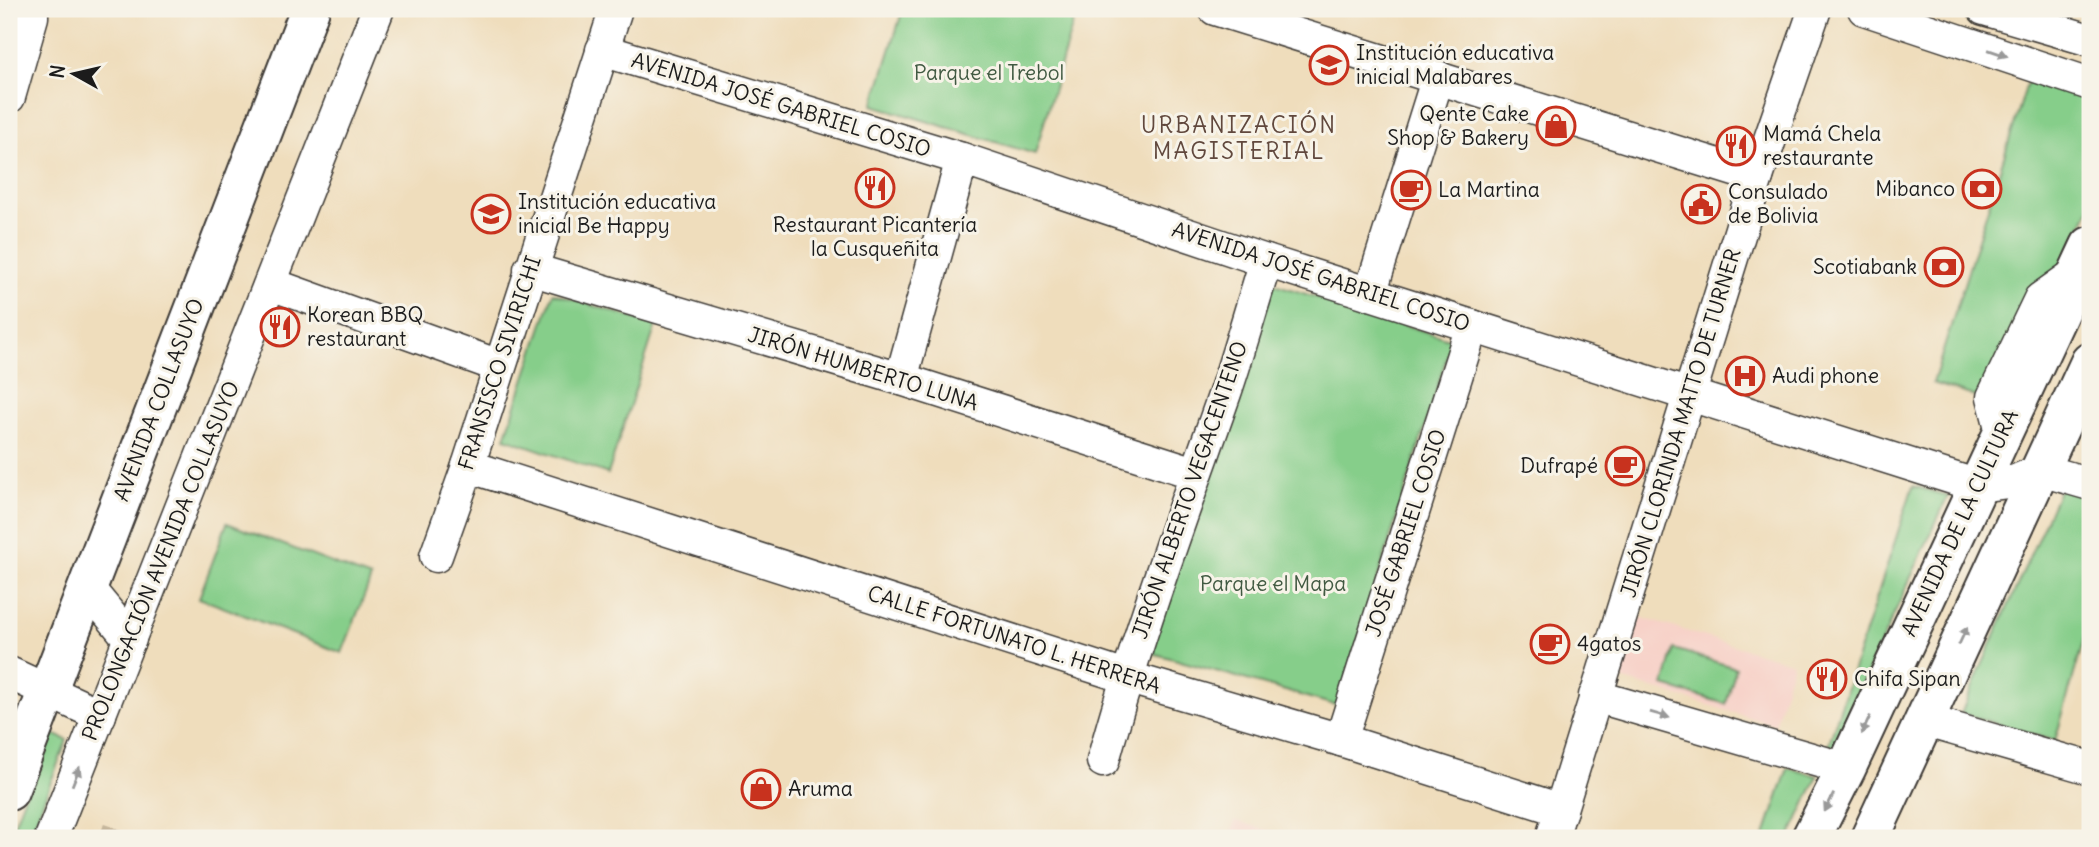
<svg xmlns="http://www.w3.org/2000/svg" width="2099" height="847" viewBox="0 0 2099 847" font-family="Delius,sans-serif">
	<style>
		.built { fill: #f7d1c8 }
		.green { fill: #86ce8a; stroke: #517553; stroke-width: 2 }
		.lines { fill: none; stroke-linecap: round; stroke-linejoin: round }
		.minor-tunnel { stroke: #c5b69c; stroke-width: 32; stroke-dasharray: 32 16; stroke-linecap: butt }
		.minor-casing { stroke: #3c3934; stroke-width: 35 }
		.major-casing { stroke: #3c3934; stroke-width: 42 }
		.highway-casing { stroke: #3c3934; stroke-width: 42 }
		.minor { stroke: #fff; stroke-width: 32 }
		.major { stroke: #fff; stroke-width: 38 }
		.highway { stroke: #fff; stroke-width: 38 }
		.oneway { fill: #999 }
		.labels { text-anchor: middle; stroke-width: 6; stroke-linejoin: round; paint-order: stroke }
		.poi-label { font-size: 21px; fill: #1c1c1c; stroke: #f7f3e8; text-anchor: start }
		.park-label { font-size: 21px; fill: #415a42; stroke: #f7f3e8 }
		.street-label { font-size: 21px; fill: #1c1c1c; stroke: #f7f3e8 }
		.neighbourhood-label { font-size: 23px; letter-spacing: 2px; fill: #61483d; stroke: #f7f3e8 }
	</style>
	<rect width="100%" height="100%" fill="#f7f3e8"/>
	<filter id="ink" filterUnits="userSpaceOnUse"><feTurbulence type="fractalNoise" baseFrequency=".0143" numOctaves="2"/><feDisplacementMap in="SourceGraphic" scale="14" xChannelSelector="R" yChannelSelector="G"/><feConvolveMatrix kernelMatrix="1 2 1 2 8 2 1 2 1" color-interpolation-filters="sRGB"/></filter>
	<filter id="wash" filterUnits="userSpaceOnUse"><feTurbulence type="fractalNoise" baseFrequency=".00686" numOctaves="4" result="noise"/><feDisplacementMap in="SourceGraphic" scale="28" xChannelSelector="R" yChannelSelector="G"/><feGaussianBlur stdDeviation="1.57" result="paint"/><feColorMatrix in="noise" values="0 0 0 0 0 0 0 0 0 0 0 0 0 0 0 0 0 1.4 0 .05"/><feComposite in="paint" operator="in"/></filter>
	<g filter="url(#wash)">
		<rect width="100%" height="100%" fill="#efddbc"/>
		<!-- built -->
		<g class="built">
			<path d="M1639,617L1793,663L1775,725L1621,679Z"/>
			<path d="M1235,820L1293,838H1229Z"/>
		</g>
		<!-- green -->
		<g class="green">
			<path d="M903,9H1077L1035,154L873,105Z"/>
			<path d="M2031,71L2090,89V208L2062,267L1983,399L1933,383Z"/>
			<path d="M1265,281L1452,340L1338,706L1149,652Z"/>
			<path d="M553,293L656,325L608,474L505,438Z"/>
			<path d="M1913,486L1948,496L1833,748L1828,746Z"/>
			<path d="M2060,488L2090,496V618L2055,741L1961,713Z"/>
			<path d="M227,523L371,578L342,653L199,598Z"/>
			<path d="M1674,649L1736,668L1726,704L1664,686Z"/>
			<path d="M49,732L67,740L29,838H9Z"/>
			<path d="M1788,768L1818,776L1789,838H1764Z"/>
		</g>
	</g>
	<g filter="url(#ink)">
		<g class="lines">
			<!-- minor-tunnel -->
			<path class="minor-tunnel" d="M116,838L119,829"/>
			<defs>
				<g id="minor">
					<path d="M1215,9L1757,177"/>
					<path d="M1864,9L2090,84"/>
					<path d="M1984,9L2090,40"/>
					<path d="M602,50L962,159L1266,261L1978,486L2016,481L2041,470L2090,484"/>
					<path d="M9,97L32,17V9"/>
					<path d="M530,269L901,379L1195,473"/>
					<path d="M271,284L499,366"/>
					<path d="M1370,294L1438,77"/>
					<path d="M901,379L962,159"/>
					<path d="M2002,432L1993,397L2040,299L2078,272"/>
					<path d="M468,466L1126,677L1341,740L1561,810"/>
					<path d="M436,556L468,466L616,9"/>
					<path d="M87,587L130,639"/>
					<path d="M9,673L100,715"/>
					<path d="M1595,696L1846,769"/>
					<path d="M1923,720L2090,768"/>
					<path d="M1341,740L1472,326"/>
					<path d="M1103,761C1137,636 1182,515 1225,393C1240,349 1252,305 1266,261"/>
					<path d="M51,838L378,9"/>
					<path d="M1552,838L1757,177L1815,9"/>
				</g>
				<path id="major" d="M9,791L310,9"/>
				<g id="highway">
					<path d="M1811,838L1846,769L2090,246"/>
					<path d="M1870,838L2090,362"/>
				</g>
			</defs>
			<!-- minor casing -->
			<use href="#minor" class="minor-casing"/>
			<!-- major casing -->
			<use href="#major" class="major-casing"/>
			<!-- highway casing -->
			<use href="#highway" class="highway-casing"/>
			<!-- minor -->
			<use href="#minor" class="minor"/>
			<!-- major -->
			<use href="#major" class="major"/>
			<!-- highway -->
			<use href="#highway" class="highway"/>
		</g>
		<!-- one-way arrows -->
		<defs><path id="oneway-solid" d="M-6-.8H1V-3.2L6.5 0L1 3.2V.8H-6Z" transform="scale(1.75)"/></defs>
		<g class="oneway">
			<use href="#oneway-solid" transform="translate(1998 53) rotate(19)"/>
			<use href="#oneway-solid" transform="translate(1963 636) rotate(-65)"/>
			<use href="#oneway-solid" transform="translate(1660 715) rotate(16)"/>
			<use href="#oneway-solid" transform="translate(1866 725) rotate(115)"/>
			<use href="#oneway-solid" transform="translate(76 776) rotate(-68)"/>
			<use href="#oneway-solid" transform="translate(1829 803) rotate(117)"/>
		</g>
	</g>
	<!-- icons -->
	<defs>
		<symbol id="school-ring" viewBox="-11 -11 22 22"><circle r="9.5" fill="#f7f3e8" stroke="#c8321e" stroke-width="1.5"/><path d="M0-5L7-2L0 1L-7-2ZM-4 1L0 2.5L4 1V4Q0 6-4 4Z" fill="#c8321e"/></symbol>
		<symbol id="shop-ring" viewBox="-11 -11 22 22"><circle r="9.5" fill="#f7f3e8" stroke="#c8321e" stroke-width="1.5"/><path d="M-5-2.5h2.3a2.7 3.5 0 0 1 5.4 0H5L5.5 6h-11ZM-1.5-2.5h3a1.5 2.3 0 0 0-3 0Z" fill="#c8321e"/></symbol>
		<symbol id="restaurant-ring" viewBox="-11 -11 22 22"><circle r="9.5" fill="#f7f3e8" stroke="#c8321e" stroke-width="1.5"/><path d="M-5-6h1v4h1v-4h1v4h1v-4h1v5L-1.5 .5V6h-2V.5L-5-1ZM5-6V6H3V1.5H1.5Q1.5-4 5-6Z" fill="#c8321e"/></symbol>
		<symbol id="bank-ring" viewBox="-11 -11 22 22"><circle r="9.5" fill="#f7f3e8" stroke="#c8321e" stroke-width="1.5"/><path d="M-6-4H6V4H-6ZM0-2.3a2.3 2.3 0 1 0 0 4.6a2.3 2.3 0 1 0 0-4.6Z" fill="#c8321e"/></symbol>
		<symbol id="cafe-ring" viewBox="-11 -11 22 22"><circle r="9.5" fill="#f7f3e8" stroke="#c8321e" stroke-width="1.5"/><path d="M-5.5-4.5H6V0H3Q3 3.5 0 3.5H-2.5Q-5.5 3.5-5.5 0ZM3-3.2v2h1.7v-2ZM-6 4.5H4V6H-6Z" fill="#c8321e"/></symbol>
		<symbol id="civic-ring" viewBox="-11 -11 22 22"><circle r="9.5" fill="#f7f3e8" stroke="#c8321e" stroke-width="1.5"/><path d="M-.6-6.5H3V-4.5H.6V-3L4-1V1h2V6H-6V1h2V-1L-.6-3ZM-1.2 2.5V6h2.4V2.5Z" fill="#c8321e"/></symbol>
		<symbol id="hospital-ring" viewBox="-11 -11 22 22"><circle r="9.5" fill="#f7f3e8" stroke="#c8321e" stroke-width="1.5"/><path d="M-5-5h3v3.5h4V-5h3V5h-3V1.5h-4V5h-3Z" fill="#c8321e"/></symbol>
	</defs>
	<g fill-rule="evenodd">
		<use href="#school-ring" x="1307" y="43" width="44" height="44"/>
		<use href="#shop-ring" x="1534" y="104" width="44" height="44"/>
		<use href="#restaurant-ring" x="1714" y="124" width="44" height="44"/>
		<use href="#restaurant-ring" x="853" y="166" width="44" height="44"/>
		<use href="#bank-ring" x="1960" y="167" width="44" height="44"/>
		<use href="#cafe-ring" x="1389" y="168" width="44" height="44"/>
		<use href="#civic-ring" x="1679" y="182" width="44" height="44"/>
		<use href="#school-ring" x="469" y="192" width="44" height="44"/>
		<use href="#bank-ring" x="1922" y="245" width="44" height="44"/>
		<use href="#restaurant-ring" x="258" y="305" width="44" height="44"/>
		<use href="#hospital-ring" x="1723" y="354" width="44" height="44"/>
		<use href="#cafe-ring" x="1603" y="444" width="44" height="44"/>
		<use href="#cafe-ring" x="1528" y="622" width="44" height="44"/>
		<use href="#restaurant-ring" x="1805" y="657" width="44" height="44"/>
		<use href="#shop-ring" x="739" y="767" width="44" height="44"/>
	</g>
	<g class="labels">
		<!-- poi labels -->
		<g class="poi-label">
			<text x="1356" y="60">Institución educativa<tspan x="1356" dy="24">inicial Malabares</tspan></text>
			<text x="1529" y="121" text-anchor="end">Qente Cake<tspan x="1529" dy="24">Shop &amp; Bakery</tspan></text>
			<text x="1763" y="141">Mamá Chela<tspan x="1763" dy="24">restaurante</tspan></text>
			<text x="1955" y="196" text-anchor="end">Mibanco</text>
			<text x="1438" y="197">La Martina</text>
			<text x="1728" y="199">Consulado<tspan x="1728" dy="24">de Bolivia</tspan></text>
			<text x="518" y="209">Institución educativa<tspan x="518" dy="24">inicial Be Happy</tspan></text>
			<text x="875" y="232" text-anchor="middle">Restaurant Picantería<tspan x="875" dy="24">la Cusqueñita</tspan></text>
			<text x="1917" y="274" text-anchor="end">Scotiabank</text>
			<text x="307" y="322">Korean BBQ<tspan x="307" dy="24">restaurant</tspan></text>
			<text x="1772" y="383">Audi phone</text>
			<text x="1598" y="473" text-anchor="end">Dufrapé</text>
			<text x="1577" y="651">4gatos</text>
			<text x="1854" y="686">Chifa Sipan</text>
			<text x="788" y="796">Aruma</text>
		</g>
		<!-- park labels -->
		<g class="park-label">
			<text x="989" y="80">Parque el Trebol</text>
			<text x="1273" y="591">Parque el Mapa</text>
		</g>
		<!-- street labels -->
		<g class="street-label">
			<text transform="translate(781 105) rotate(17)" y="7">AVENIDA JOSÉ GABRIEL COSIO</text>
			<text transform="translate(1321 277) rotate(18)" y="7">AVENIDA JOSÉ GABRIEL COSIO</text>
			<text transform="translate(500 363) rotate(-72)" y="7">FRANSISCO SIVIRICHI</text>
			<text transform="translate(863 369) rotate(17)" y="7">JIRÓN HUMBERTO LUNA</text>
			<text transform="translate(159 400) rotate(-69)" y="7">AVENIDA COLLASUYO</text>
			<text transform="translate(1681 423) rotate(-73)" y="7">JIRÓN CLORINDA MATTO DE TURNER</text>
			<text transform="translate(1190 490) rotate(-71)" y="7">JIRÓN ALBERTO VEGACENTENO</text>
			<text transform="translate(1960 523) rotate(-65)" y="7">AVENIDA DE LA CULTURA</text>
			<text transform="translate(1406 533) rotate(-72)" y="7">JOSÉ GABRIEL COSIO</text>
			<text transform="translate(161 561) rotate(-68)" y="7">PROLONGACIÓN AVENIDA COLLASUYO</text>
			<text transform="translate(1014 640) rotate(18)" y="7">CALLE FORTUNATO L. HERRERA</text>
		</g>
		<!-- neighbourhood labels -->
		<g class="neighbourhood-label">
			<text x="1239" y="133">URBANIZACIÓN<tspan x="1239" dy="26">MAGISTERIAL</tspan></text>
		</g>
	</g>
	<!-- margin -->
	<rect width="2099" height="847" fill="none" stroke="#f7f3e8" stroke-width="35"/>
	<!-- north arrow -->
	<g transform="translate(74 74) rotate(278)" stroke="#f7f3e8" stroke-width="5" paint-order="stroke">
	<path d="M0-5L12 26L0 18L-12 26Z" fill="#1c1c1c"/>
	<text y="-10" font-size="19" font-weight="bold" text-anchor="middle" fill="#1c1c1c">N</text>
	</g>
</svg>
